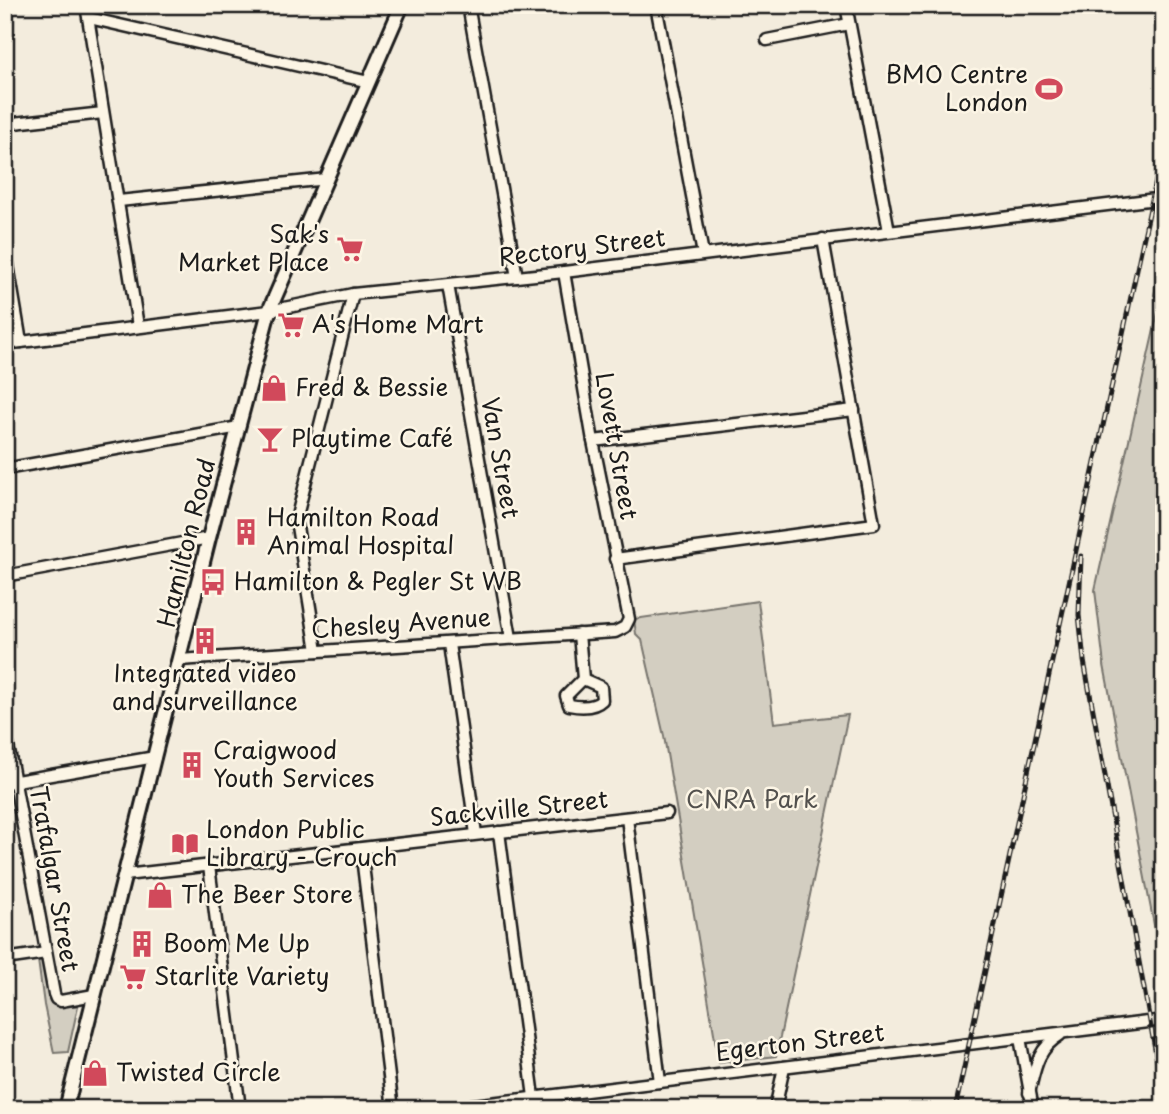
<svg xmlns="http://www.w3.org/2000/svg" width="1169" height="1114" viewBox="0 0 1169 1114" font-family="'Playpen Sans',sans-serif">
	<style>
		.green { fill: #d3cec1; stroke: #78756e; stroke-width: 2 }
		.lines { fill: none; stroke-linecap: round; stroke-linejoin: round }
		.minor-casing { stroke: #1c1c1c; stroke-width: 15 }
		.major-casing { stroke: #1c1c1c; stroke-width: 18 }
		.minor { stroke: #fcf5e5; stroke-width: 10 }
		.major { stroke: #fcf5e5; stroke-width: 12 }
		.rail-casing { stroke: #1c1c1c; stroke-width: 5 }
		.rail { stroke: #fcf5e5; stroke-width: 2.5; stroke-dasharray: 8; stroke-linecap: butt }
		.labels { text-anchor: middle; stroke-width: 5; stroke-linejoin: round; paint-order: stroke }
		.poi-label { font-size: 24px; fill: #1c1c1c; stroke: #fcf5e5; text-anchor: start }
		.street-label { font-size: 24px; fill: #1c1c1c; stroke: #fcf5e5 }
		.park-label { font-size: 24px; fill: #53514e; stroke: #fcf5e5 }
	</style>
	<rect width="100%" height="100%" fill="#f3ecdd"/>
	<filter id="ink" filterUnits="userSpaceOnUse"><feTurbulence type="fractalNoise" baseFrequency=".0143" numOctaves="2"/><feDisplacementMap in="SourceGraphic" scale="14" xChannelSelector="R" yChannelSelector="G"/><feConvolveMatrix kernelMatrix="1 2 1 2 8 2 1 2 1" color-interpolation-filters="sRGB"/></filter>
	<g filter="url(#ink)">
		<!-- green -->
		<g class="green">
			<path d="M1164,250V977L1104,665L1095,590L1161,299L1154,295Z"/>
			<path d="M758,601L774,723L848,715L776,1056L719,1063L664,736L642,640L636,634L634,619Z"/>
			<path d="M38,960H42L52,1002L56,1005L78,1006L68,1052L54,1053L44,1005Z"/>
		</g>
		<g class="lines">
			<defs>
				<g id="minor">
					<path d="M86,5L138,326"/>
					<path d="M468,5L517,277"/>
					<path d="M656,5L703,254"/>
					<path d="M846,5L889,231"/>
					<path d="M89,18L369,82"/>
					<path d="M767,40L849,24"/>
					<path d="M5,124L103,113"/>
					<path d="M119,201L327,179"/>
					<path d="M5,247L21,342"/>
					<path d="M448,285L511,638"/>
					<path d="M5,344L269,311L353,294L564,272L1164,198"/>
					<path d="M593,441L854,410"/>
					<path d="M5,469L239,427"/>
					<path d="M615,559L874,524L823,239"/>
					<path d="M5,576L209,538"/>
					<path d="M579,634L583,679L566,696L569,705C579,707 594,708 602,700L601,687L583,679"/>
					<path d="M449,644L476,834"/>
					<path d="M317,651L296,520L353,294"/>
					<path d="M179,660L615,632L625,627L629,619L593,441L564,272"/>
					<path d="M5,729L54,994L56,999L61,1001L94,995"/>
					<path d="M5,783L155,757"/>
					<path d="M627,818L660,1082"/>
					<path d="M499,832L534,1097"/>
					<path d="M361,849L393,1109"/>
					<path d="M209,866L240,1109"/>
					<path d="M125,875L667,813"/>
					<path d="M5,959L46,953"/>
					<path d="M1020,1038L1033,1109"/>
					<path d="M1029,1093C1035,1069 1037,1049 1060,1035"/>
					<path d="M441,1109L1164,1020"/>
					<path d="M775,1109L784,1067"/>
				</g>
				<path id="major" d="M66,1109L209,538L269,311L402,5"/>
			</defs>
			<!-- minor casing -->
			<use href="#minor" class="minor-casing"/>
			<!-- major casing -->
			<use href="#major" class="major-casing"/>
			<!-- minor -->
			<use href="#minor" class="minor"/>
			<!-- major -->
			<use href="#major" class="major"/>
			<defs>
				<g id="rail">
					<path d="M1081,556L1079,615L1084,661L1164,1098"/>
					<path d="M955,1109L1164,144"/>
				</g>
			</defs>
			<!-- rail casing -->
			<use href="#rail" class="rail-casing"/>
			<!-- rail -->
			<use href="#rail" class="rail"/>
		</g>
	</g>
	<!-- icons -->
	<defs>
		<symbol id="stadium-bare" viewBox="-9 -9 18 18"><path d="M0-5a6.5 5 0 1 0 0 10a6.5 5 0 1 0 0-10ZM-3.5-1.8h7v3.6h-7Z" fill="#d1495b" stroke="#fcf5e5" stroke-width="2.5" paint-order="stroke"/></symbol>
		<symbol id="supermarket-bare" viewBox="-9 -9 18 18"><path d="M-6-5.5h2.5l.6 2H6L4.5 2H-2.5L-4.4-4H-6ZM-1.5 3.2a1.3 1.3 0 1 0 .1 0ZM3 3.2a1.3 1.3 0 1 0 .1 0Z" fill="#d1495b" stroke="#fcf5e5" stroke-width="2.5" paint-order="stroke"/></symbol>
		<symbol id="shop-bare" viewBox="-9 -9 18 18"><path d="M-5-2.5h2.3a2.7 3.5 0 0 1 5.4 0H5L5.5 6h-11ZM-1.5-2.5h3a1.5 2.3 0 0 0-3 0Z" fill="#d1495b" stroke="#fcf5e5" stroke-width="2.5" paint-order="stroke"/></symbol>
		<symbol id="bar-bare" viewBox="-9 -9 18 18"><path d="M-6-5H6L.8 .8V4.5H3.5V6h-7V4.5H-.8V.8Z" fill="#d1495b" stroke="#fcf5e5" stroke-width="2.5" paint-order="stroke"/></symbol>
		<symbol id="building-bare" viewBox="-9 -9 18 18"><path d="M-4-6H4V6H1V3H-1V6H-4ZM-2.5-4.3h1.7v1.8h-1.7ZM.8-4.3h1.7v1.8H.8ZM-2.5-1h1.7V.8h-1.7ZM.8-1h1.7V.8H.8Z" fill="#d1495b" stroke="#fcf5e5" stroke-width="2.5" paint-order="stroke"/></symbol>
		<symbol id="bus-bare" viewBox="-9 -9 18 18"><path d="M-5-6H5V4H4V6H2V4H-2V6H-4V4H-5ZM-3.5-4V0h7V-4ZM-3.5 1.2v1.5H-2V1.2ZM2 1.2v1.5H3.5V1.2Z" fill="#d1495b" stroke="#fcf5e5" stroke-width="2.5" paint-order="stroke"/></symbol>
		<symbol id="library-bare" viewBox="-9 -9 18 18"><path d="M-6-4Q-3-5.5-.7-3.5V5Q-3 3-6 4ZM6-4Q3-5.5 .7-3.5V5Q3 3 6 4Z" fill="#d1495b" stroke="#fcf5e5" stroke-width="2.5" paint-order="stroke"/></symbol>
	</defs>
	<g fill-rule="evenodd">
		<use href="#stadium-bare" x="1030" y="70" width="38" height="38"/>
		<use href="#supermarket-bare" x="331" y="230" width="38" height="38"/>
		<use href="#supermarket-bare" x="272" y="306" width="38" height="38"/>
		<use href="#shop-bare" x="255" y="369" width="38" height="38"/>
		<use href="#bar-bare" x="251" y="420" width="38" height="38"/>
		<use href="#building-bare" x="227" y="513" width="38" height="38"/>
		<use href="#bus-bare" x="194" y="563" width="38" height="38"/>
		<use href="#building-bare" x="186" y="622" width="38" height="38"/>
		<use href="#building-bare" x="173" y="746" width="38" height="38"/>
		<use href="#library-bare" x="166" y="825" width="38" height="38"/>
		<use href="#shop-bare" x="141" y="876" width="38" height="38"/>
		<use href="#building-bare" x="123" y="925" width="38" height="38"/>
		<use href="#supermarket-bare" x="114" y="958" width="38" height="38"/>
		<use href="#shop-bare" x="76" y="1054" width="38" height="38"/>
	</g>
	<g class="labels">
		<!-- poi labels -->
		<g class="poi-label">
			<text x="1028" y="83" text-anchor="end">BMO Centre<tspan x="1028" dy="28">London</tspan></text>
			<text x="329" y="243" text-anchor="end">Sak's<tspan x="329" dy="28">Market Place</tspan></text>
			<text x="312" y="333">A's Home Mart</text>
			<text x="295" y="396">Fred &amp; Bessie</text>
			<text x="291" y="447">Playtime Café</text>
			<text x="267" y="526">Hamilton Road<tspan x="267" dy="28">Animal Hospital</tspan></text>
			<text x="234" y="590">Hamilton &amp; Pegler St WB</text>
			<text x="205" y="682" text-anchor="middle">Integrated video<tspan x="205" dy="28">and surveillance</tspan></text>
			<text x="213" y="759">Craigwood<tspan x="213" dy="28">Youth Services</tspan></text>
			<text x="206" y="838">London Public<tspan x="206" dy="28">Library - Crouch</tspan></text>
			<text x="181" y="903">The Beer Store</text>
			<text x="163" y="952">Boom Me Up</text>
			<text x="154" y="985">Starlite Variety</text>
			<text x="116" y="1081">Twisted Circle</text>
		</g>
		<!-- street labels -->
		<g class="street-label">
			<text transform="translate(582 248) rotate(-7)" y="8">Rectory Street</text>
			<text transform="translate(616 446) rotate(80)" y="8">Lovett Street</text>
			<text transform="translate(500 458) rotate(80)" y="8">Van Street</text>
			<text transform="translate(187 543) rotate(-76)" y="8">Hamilton Road</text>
			<text transform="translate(401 624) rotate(-4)" y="8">Chesley Avenue</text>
			<text transform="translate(519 809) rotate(-6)" y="8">Sackville Street</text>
			<text transform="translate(54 879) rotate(80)" y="8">Trafalgar Street</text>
			<text transform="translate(800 1043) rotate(-7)" y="8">Egerton Street</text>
		</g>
		<!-- park labels -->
		<g class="park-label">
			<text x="752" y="808">CNRA Park</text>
		</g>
	</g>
	<!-- margin -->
	<rect width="1169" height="1114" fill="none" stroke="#fcf5e5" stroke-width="28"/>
	<rect x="14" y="14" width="1141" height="1086" fill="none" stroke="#1c1c1c" stroke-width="2.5" filter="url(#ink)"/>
</svg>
